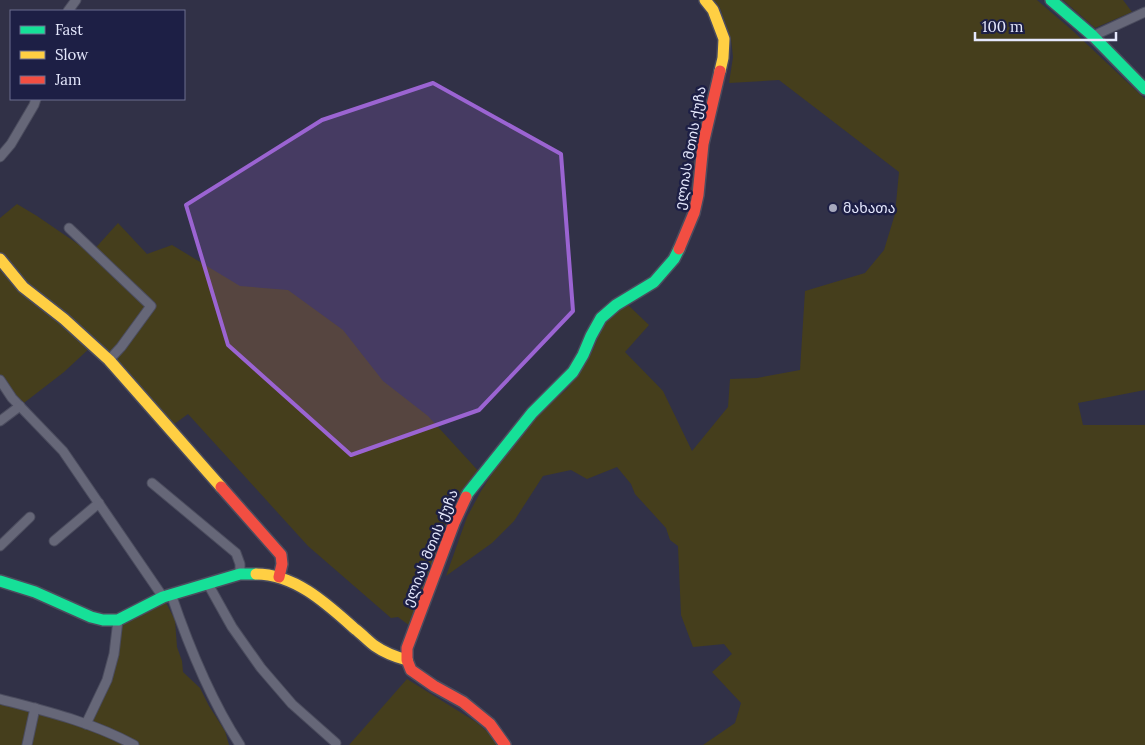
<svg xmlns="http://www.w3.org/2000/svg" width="1145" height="745" viewBox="0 0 1145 745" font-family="Lora,'Noto Sans Georgian',serif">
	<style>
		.green { fill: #453e1c }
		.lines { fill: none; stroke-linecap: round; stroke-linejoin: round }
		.street-casing { stroke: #4b4c5e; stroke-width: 11 }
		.fast-casing { stroke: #4b4c5e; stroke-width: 14 }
		.slow-casing { stroke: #4b4c5e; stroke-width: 14 }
		.jam-casing { stroke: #4b4c5e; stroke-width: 14 }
		.street { stroke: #666778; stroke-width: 9 }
		.fast { stroke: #16e098; stroke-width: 11 }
		.slow { stroke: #ffcf43; stroke-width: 11 }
		.jam { stroke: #f24e42; stroke-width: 11 }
		.marked { fill: #9b64d2; fill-opacity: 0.2; stroke: #9b64d2; stroke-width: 4; stroke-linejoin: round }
		.poi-dot { fill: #a6a8bd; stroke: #1d1f45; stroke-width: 2 }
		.labels { text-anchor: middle; stroke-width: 5; stroke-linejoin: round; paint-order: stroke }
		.street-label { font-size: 14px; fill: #e5e8fd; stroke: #1d1f45 }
		.poi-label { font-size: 14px; fill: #e5e8fd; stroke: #1d1f45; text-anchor: start }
	</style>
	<rect width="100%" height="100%" fill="#313147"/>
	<!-- green -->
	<g class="green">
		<path d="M713,0H1037L1073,31L1145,99V390L1078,403L1083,425H1145V745H703L735,723L741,703L712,672L732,654L724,644L693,647L681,615L678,546L670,540L666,528L635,494L631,484L617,467L587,479L571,470L543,476L514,521L492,543L446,576L467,517L481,491L510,446L546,407L568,388L592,352L603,326L614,314L627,304L649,325L625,352L663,391L692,451L728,407L730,379L757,378L800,370L805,291L865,273L884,250L895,214L899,172L779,80L729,83L733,57L731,39L720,8Z"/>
		<path d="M1063,0H1123L1132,12L1095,28Z"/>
		<path d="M17,204L37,216L91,253L118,223L147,254L172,245L240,286L288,290L343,330L383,381L428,416L482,475L468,493L414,629L398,617L391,618L308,546L188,414L169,428L92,346L64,372L20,406L0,380V218Z"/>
		<path d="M163,597L175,620L177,647L182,661L183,672L200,688L209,706L225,731L229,745H0V699L86,724L107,680L118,620Z"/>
		<path d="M407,679L476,722L491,735L498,745H349Z"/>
	</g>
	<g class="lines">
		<defs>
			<g id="street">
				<path d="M68,11L76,0"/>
				<path d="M1093,36L1145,12"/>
				<path d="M0,157L11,144L34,105L36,99"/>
				<path d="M69,228L151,306L121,347L109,360"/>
				<path d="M0,380L12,398L63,451L163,597"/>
				<path d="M0,421L20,406"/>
				<path d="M152,483L236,553L240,564V574"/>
				<path d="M54,541L99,503"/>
				<path d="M0,546L30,517"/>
				<path d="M208,584L232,627L261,668L292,704L336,743"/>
				<path d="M171,594C189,647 210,699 240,745"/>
				<path d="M0,699C45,711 92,722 134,745"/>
				<path d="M86,724L107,680L114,654L118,620"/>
				<path d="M27,745L35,708"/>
			</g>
			<g id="fast">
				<path d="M1051,0L1093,36L1145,89"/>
				<path d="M466,497L468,493L532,413L573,372L583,355L591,336L601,318L616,305L654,282L674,259L679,249"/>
				<path d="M0,581L35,592L91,617L103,620H118L163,597L240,574H256"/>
			</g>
			<g id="slow">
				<path d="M705,0L713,10L724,39L723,58L720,71"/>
				<path d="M0,259L23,287L64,319L109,360L221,487"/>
				<path d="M256,574C295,574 327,604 355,629C362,634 368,641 375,646C385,653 396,657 407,660"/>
			</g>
			<g id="jam">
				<path d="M679,249L694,213L698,195L703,144L720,71"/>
				<path d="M221,487L281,555L282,564L279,577"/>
				<path d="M466,497L454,523L407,648V660L411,670L434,686L463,702L490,724L505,745"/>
			</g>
		</defs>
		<!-- street casing -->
		<use href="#street" class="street-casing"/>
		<!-- fast casing -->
		<use href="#fast" class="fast-casing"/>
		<!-- slow casing -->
		<use href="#slow" class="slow-casing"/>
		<!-- jam casing -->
		<use href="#jam" class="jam-casing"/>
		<!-- street -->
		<use href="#street" class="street"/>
		<!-- fast -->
		<use href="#fast" class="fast"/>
		<!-- slow -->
		<use href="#slow" class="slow"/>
		<!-- jam -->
		<use href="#jam" class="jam"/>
	</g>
	<!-- marked area -->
	<path class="marked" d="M433,83L561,154L573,311L479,410L351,455L228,345L186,205L322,120Z"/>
	<!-- markers -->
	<circle class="poi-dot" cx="833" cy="208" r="5"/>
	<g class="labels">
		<!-- street labels -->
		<g class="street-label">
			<text transform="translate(690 148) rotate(-80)" y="5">ელიას მთის ქუჩა</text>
			<text transform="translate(430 548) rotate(-68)" y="5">ელიას მთის ქუჩა</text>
		</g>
		<!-- poi labels -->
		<g class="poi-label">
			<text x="843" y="213">მახათა</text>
		</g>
	</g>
	<!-- legend -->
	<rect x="10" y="10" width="175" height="90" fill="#1d1f45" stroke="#6d6f8f"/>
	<rect x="20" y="26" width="25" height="8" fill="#16e098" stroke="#6d6f8f"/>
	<text x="55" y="35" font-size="15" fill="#e5e8fd">Fast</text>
	<rect x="20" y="51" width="25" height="8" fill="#ffcf43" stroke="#6d6f8f"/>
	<text x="55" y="60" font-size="15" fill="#e5e8fd">Slow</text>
	<rect x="20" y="76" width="25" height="8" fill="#f24e42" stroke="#6d6f8f"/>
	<text x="55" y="85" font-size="15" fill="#e5e8fd">Jam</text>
	<!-- scale -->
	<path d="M975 32v8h141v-8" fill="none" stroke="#e5e8fd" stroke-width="2.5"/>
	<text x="982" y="32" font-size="15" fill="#e5e8fd" stroke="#1d1f45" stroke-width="4" paint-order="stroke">100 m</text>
</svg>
